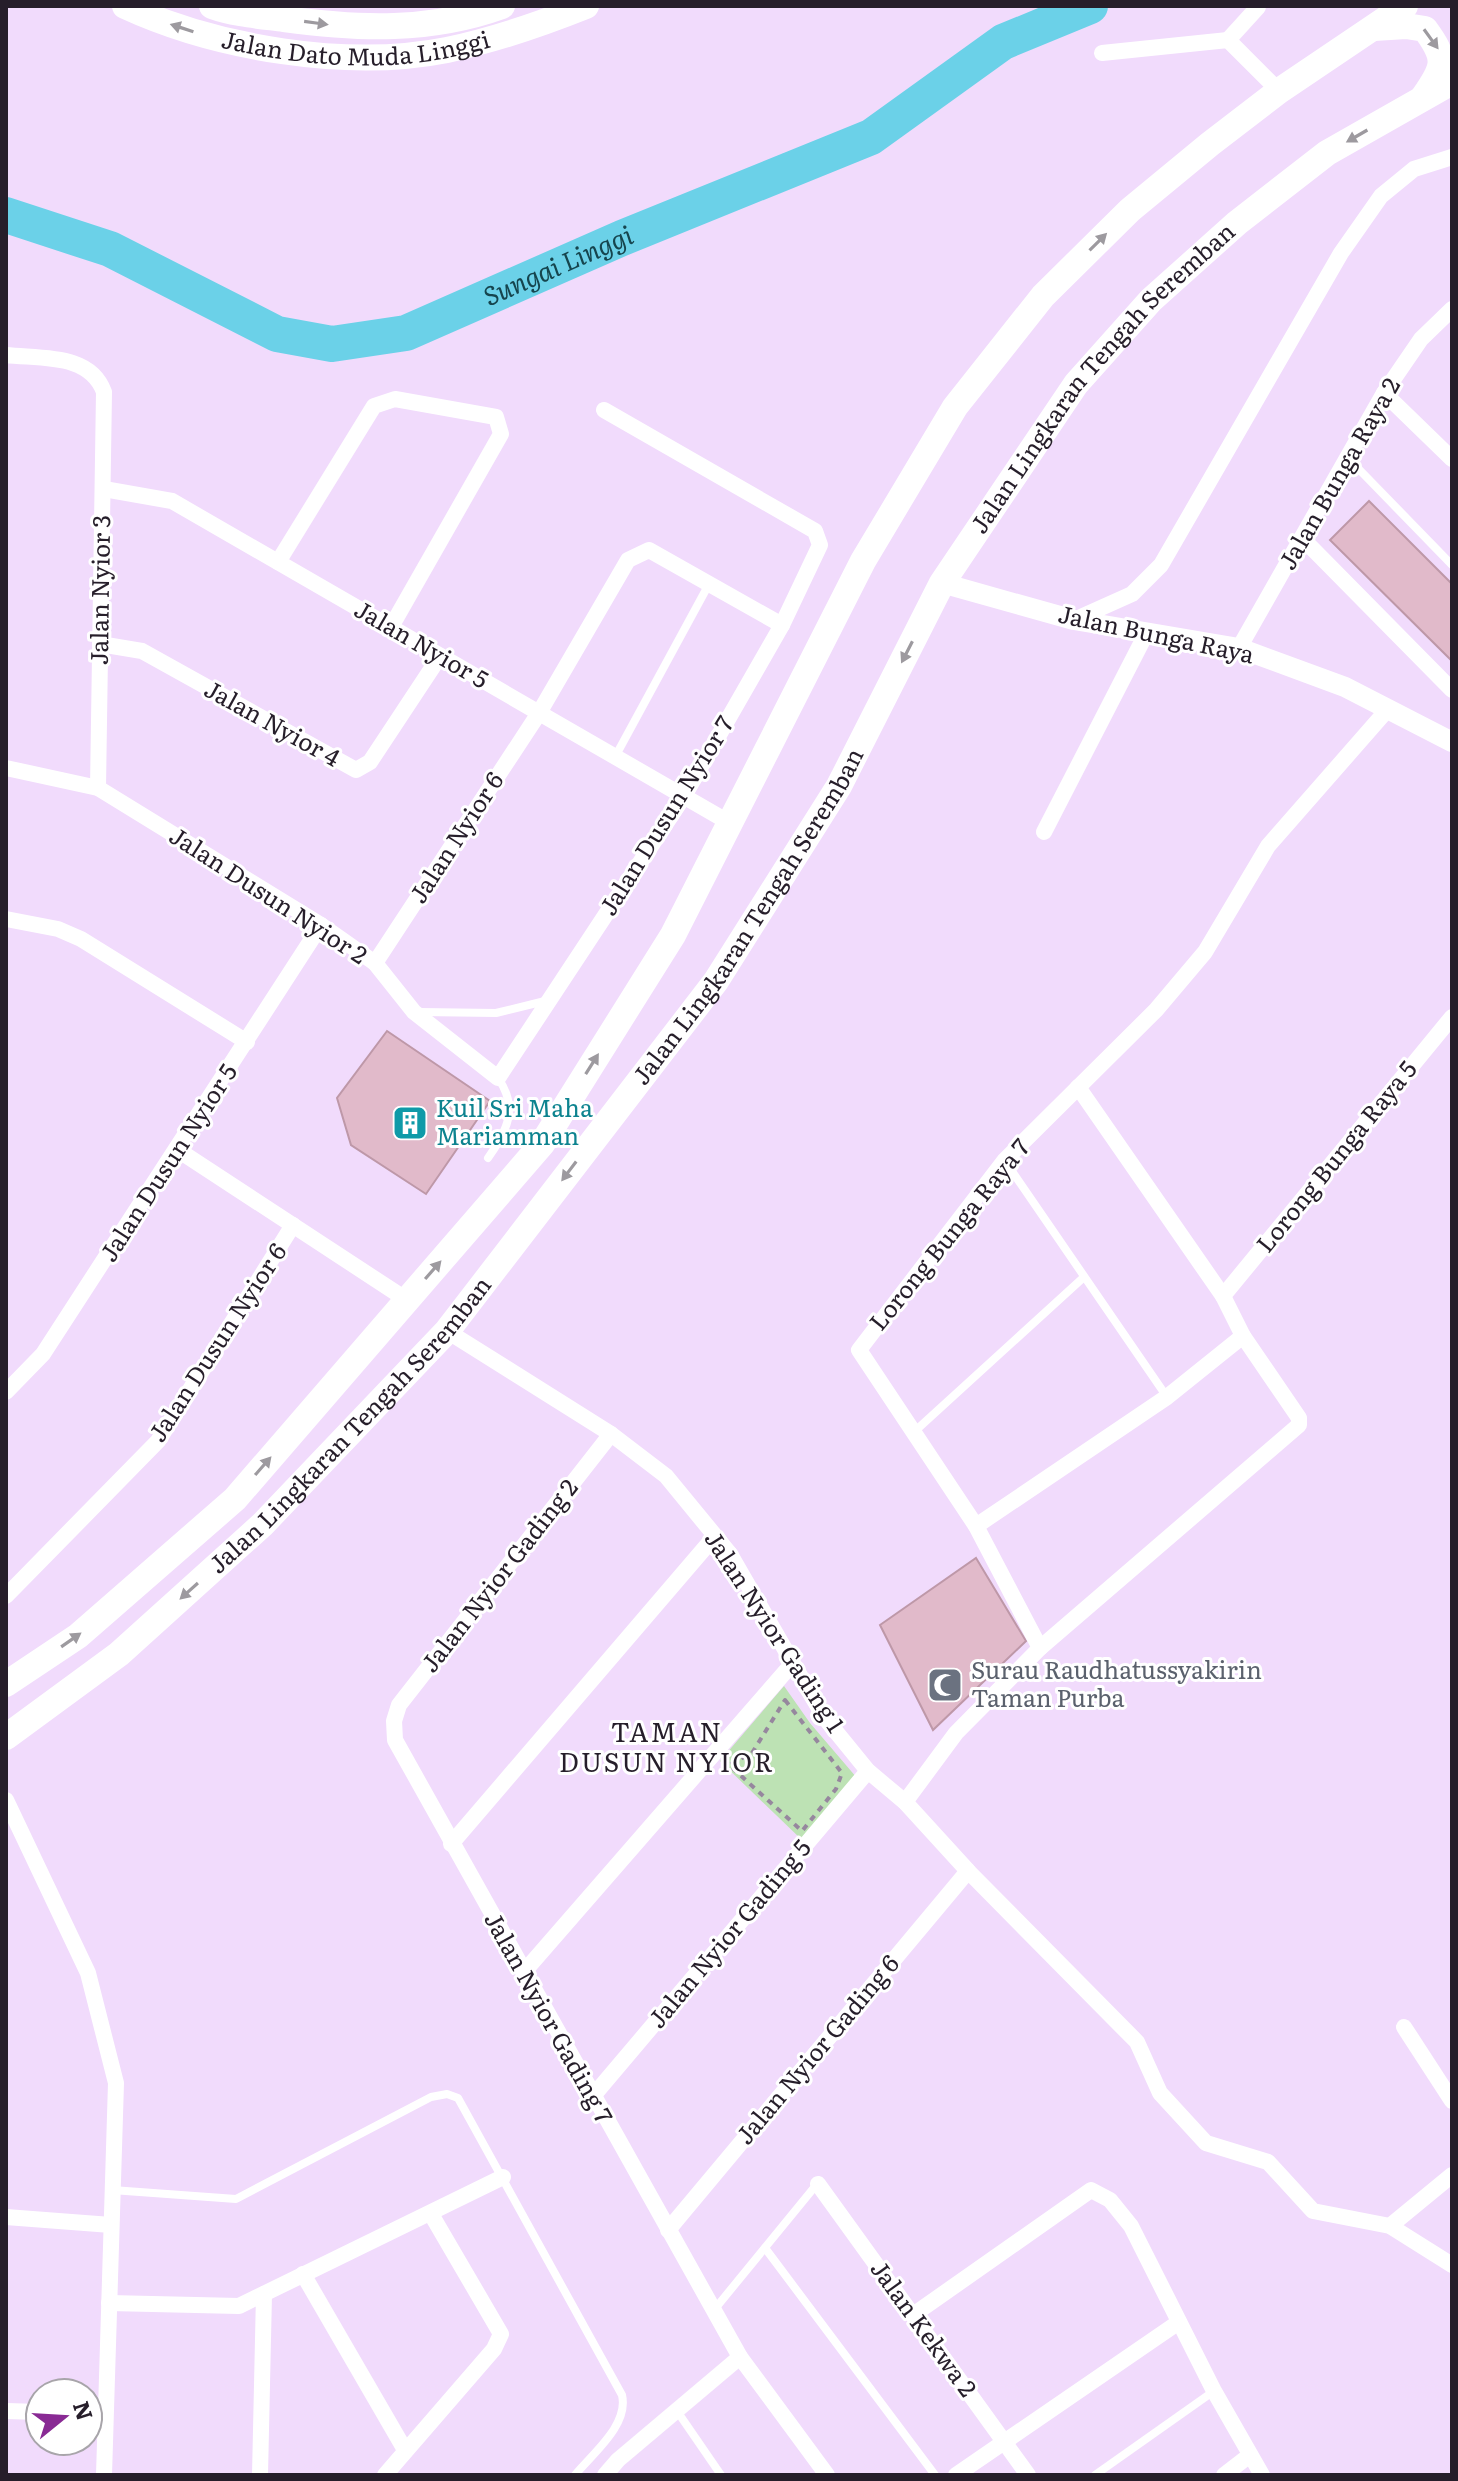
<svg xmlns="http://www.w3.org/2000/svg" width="1458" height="2481" viewBox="0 0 1458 2481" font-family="Literata,serif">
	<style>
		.green { fill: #bde2b4 }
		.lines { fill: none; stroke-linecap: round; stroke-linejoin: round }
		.river { stroke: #6bd1e8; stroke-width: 36 }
		.building { fill: #e1baca; stroke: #be98a8; stroke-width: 2 }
		.path { stroke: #96879e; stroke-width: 4; stroke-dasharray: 6 6; stroke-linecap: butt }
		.service { stroke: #fff; stroke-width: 8 }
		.minor { stroke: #fff; stroke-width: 16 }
		.tertiary { stroke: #fff; stroke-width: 20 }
		.primary { stroke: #fff; stroke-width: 26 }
		.trunk { stroke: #fff; stroke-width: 26 }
		.oneway { fill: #9d9a9f }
		.labels { text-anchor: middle; stroke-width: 6; stroke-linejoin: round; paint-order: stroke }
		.street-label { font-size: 24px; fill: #261e2a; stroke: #fff }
		.culture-label { font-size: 24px; fill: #0d838f; stroke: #fff; text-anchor: start }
		.worship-label { font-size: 24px; fill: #5b616d; stroke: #fff; text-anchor: start }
		.water-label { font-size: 26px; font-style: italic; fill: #16454e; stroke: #fff }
		.neighbourhood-label { font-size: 26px; letter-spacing: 2px; fill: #261e2a; stroke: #fff }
	</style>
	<rect width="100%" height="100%" fill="#f1dbfc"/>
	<!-- green -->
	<path class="green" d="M784,1686L810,1723L857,1778L802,1840L720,1761Z"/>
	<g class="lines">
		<!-- river -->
		<path class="river" id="s1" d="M6,215L110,249L277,334L332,344L406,333L622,238L871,137L1003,42L1090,6"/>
	</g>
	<!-- building -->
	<g class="building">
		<path d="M1369,501L1452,584V661L1330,540Z"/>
		<path d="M387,1031L490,1101L426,1194L351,1145L337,1098Z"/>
		<path d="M976,1558L1026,1641L933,1730L880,1625Z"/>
	</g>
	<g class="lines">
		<!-- path -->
		<path class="path" d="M785,1700L842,1773L836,1789L802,1831L729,1765L752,1753Z"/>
		<!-- service -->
		<g class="service">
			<path d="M1348,458L1452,565"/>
			<path d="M615,757L709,584"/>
			<path d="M420,1012L496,1013L549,1000"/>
			<path d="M488,1158C507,1131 519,1108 498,1078"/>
			<path d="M1005,1161L1167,1397"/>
			<path d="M914,1432L1084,1277"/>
			<path d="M112,2190L236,2199L431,2097L447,2094L458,2098L622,2395C629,2425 593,2453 575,2475"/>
			<path d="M765,2248L935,2475"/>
			<path d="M714,2310L817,2184"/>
			<path d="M677,2411L721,2475"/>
			<path d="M1095,2475L1214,2391"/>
		</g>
		<!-- minor -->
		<g class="minor">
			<path d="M1228,40L1258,7"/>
			<path d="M1102,53L1228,40L1279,91"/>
			<path d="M6,355C41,359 90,353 104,392L98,788"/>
			<path d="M1384,393L1452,459"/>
			<path d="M104,489L172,501L730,823"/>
			<path d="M1302,538L1452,690"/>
			<path d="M278,562L374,406L395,399L496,417L501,434L391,627"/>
			<path d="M1074,620L1132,594L1161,565L1341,253L1381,196L1414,169L1452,157"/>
			<path d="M100,644L142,651L356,770L370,762L440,656"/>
			<path d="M1239,648L1384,393L1421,339L1452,309"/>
			<path d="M6,768L98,788L321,925L375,963L414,1012L498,1078L684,796L782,625L820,545L815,531L604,410"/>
			<path d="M1044,832L1147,632"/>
			<path d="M6,919L58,929L81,939L247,1042"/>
			<path d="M375,963L539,713L628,560L649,550L782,625"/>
			<path d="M178,1150L407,1300"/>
			<path d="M1223,1296L1452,1017"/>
			<path d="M447,1331L611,1434L666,1476L730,1554L824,1717L868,1771L905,1802L968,1871L1137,2042L1160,2093L1206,2143L1268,2162L1313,2211L1390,2226L1452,2265"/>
			<path d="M6,1392L43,1354L321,925"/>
			<path d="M611,1434L399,1705L394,1721L395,1740L740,2357L827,2475"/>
			<path d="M976,1526L1167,1397L1243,1336"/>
			<path d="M6,1596L158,1441L293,1225"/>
			<path d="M1040,1648L976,1526L859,1350L1004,1161L1156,1010L1205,952L1268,846L1388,709"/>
			<path d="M6,1800L88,1973L116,2083L104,2475"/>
			<path d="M905,1802L956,1733L1040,1648L1299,1425V1418L1243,1336L1223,1296L1078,1087"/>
			<path d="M451,1844L715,1536"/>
			<path d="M523,1973L792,1664"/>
			<path d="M1404,2027L1452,2101"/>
			<path d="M593,2096L868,1771"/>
			<path d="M818,2184L1028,2475"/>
			<path d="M6,2217L111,2225"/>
			<path d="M1390,2226L1452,2175"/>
			<path d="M668,2230L968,1871"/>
			<path d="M303,2274L405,2450"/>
			<path d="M109,2303L239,2306L503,2177"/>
			<path d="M913,2315L1091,2190L1110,2200L1131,2226L1214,2391L1262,2475"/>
			<path d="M6,2411L40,2412"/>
			<path d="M260,2475L264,2294"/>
			<path d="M385,2475L494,2349L501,2334L431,2214"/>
			<path d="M605,2475L618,2460L740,2357"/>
			<path d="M956,2475L1179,2322"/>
			<path d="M1224,2475L1250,2455"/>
		</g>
		<!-- tertiary -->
		<path class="tertiary" d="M942,583L1074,620L1239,648L1345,687L1452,742"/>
		<!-- primary -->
		<g class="primary">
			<path d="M1374,28L1406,26L1425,29C1447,59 1445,66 1424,96"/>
			<path d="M6,1684L78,1636L235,1499L542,1144L673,935L863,561L955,407L1043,296L1130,210L1210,144L1279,91L1405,6"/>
			<path id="s2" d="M6,1737L119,1654L263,1524L447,1331L716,981L839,786L942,583L1076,384L1151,300L1237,223L1327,153L1452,82"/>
		</g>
		<!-- trunk -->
		<g class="trunk">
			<path id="s3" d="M125,6C216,48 347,70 447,50C494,40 541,24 586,6"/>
			<path d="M212,6C234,14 261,16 284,19C359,29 430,32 502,6"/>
		</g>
	</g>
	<!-- one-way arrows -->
	<defs><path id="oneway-solid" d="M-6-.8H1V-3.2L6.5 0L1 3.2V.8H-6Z" transform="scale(2)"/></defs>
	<g class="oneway">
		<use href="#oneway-solid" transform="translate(316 23) rotate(8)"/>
		<use href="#oneway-solid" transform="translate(182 28) rotate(-162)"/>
		<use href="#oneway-solid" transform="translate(1431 39) rotate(54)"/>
		<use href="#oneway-solid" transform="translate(1357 136) rotate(150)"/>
		<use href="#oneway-solid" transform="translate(1098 242) rotate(-45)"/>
		<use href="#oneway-solid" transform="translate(907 652) rotate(117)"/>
		<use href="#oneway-solid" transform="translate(592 1064) rotate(-58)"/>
		<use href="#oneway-solid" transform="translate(569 1171) rotate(127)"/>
		<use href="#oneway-solid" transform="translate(433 1270) rotate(-49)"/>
		<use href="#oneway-solid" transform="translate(263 1466) rotate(-49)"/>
		<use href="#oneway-solid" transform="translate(189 1591) rotate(138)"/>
		<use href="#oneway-solid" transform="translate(71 1640) rotate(-35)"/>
	</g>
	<!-- icons -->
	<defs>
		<symbol id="building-square" viewBox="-11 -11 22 22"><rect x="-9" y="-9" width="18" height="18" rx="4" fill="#0f9aa8" stroke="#fff"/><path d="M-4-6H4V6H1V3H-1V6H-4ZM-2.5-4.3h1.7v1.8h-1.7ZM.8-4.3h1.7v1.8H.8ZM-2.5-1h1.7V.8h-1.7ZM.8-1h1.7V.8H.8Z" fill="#fff"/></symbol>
		<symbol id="mosque-square" viewBox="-11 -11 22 22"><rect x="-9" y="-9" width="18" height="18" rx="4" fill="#6b7280" stroke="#fff"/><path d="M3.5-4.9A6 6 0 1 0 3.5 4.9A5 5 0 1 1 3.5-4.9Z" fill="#fff"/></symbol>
	</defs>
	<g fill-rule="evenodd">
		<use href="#building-square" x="390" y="1103" width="40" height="40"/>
		<use href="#mosque-square" x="925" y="1665" width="40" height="40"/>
	</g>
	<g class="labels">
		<!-- street labels -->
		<g class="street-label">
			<text dy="8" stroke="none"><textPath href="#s3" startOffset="238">Jalan Dato Muda Linggi</textPath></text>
			<text dy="8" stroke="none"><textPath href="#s2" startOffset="1762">Jalan Lingkaran Tengah Seremban</textPath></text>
			<text transform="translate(1340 474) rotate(-60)" y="8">Jalan Bunga Raya 2</text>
			<text transform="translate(101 590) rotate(-89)" y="8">Jalan Nyior 3</text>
			<text transform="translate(1156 635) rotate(12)" y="8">Jalan Bunga Raya</text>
			<text transform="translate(421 645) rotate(30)" y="8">Jalan Nyior 5</text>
			<text transform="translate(272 724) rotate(29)" y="8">Jalan Nyior 4</text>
			<text transform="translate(667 816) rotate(-58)" y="8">Jalan Dusun Nyior 7</text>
			<text transform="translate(457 838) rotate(-57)" y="8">Jalan Nyior 6</text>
			<text transform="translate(268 896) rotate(33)" y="8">Jalan Dusun Nyior 2</text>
			<text dy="8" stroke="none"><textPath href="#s2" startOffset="1114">Jalan Lingkaran Tengah Seremban</textPath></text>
			<text transform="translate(1337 1157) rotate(-51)" y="8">Lorong Bunga Raya 5</text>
			<text transform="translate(169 1163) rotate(-57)" y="8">Jalan Dusun Nyior 5</text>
			<text transform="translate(950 1235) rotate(-51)" y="8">Lorong Bunga Raya 7</text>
			<text transform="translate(218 1343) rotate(-57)" y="8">Jalan Dusun Nyior 6</text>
			<text dy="8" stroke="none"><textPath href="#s2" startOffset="466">Jalan Lingkaran Tengah Seremban</textPath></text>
			<text transform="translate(500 1576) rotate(-52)" y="8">Jalan Nyior Gading 2</text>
			<text transform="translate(774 1632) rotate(57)" y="8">Jalan Nyior Gading 1</text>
			<text transform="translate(730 1934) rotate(-50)" y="8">Jalan Nyior Gading 5</text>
			<text transform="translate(548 2018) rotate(61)" y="8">Jalan Nyior Gading 7</text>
			<text transform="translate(818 2050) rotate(-50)" y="8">Jalan Nyior Gading 6</text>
			<text transform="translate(923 2329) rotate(54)" y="8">Jalan Kekwa 2</text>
		</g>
		<!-- culture labels -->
		<g class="culture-label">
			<text x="436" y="1117">Kuil Sri Maha<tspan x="436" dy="28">Mariamman</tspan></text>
		</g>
		<!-- worship labels -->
		<g class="worship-label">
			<text x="971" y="1679">Surau Raudhatussyakirin<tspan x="971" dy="28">Taman Purba</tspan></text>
		</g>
		<!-- water labels -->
		<g class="water-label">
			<text dy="9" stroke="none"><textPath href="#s1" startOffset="594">Sungai Linggi</textPath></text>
		</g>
		<!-- neighbourhood labels -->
		<g class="neighbourhood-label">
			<text x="667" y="1742">TAMAN<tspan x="667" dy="30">DUSUN NYIOR</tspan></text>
		</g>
	</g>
	<!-- border -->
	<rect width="1458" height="2481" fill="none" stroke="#261e2a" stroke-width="16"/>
	<!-- north arrow -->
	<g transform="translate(64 2417) rotate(72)"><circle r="38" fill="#ffffff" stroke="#a8a5aa" stroke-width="2"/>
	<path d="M0-6L14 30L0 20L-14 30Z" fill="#892a94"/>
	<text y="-12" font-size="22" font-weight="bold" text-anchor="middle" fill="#261e2a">N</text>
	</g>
</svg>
